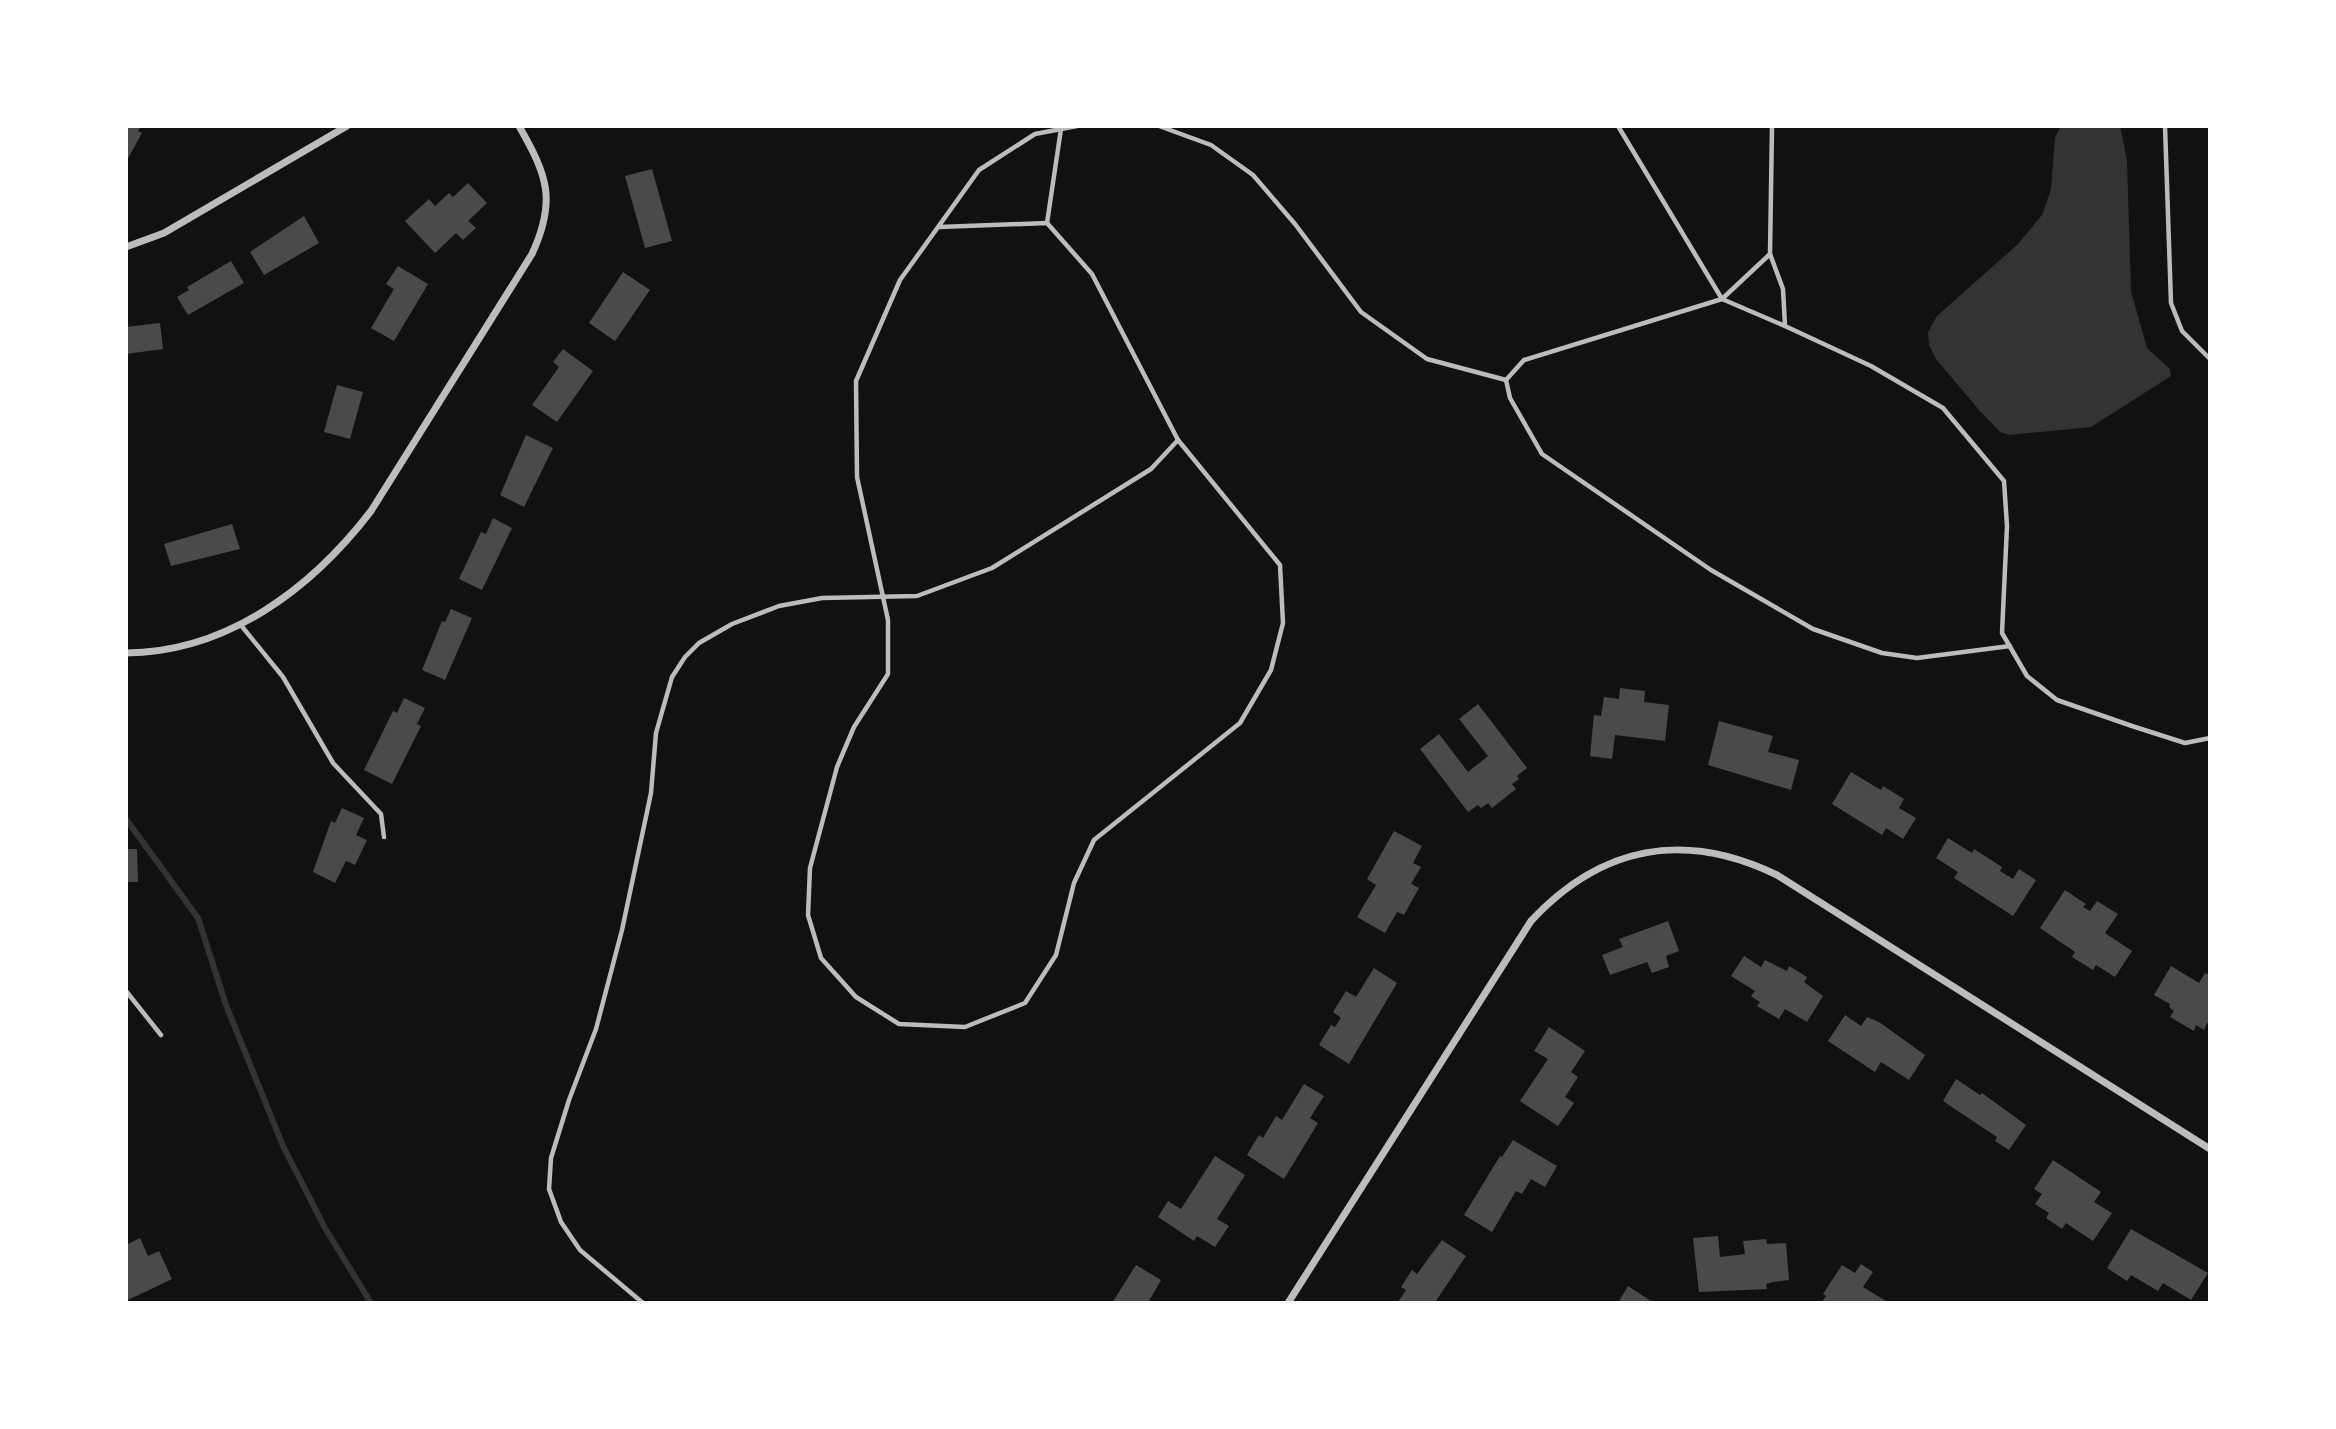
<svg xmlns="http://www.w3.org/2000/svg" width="2336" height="1429" viewBox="0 0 2336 1429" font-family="'Exo 2',sans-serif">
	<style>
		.water { fill: #333 }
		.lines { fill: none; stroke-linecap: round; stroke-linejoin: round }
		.stream { stroke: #333; stroke-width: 6 }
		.building { fill: #4a4a4a }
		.service { stroke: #bcbcbc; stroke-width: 4.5 }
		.minor { stroke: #bcbcbc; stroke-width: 7 }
	</style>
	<rect width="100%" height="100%" fill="#111"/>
	<!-- water -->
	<path class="water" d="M2061,126H2120L2127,160L2131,291L2147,348L2170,369L2171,376L2091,427L2009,435L2000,432L1979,410L1936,359L1929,345L1928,332L1937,316L2018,244L2042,215L2051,189L2055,137Z"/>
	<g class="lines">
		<!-- stream -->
		<path class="stream" d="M126,819L198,918L226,1005L283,1146L325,1228L371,1303"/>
	</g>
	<!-- building -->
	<g class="building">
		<path d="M126,126H141L138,131L142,133L126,162Z"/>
		<path d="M652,169L672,241L645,248L625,176Z"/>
		<path d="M468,183L487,203L468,221L476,228L463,240L456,233L435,253L405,221L429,199L435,206L449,193L453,197Z"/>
		<path d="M304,216L319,243L264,275L250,252Z"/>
		<path d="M231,261L244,283L188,315L177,297L189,290L187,287Z"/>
		<path d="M398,266L428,284L394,341L371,328L394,289L386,284Z"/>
		<path d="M623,272L650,290L615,341L589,323Z"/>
		<path d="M160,323L163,349L126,354V327Z"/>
		<path d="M563,349L593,371L557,422L532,405L559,367L553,362Z"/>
		<path d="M337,385L363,392L350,439L324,432Z"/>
		<path d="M526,435L553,448L524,507L500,495Z"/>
		<path d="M493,518L512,528L482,590L459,579L481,532L486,534Z"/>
		<path d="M232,524L240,549L171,566L164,544Z"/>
		<path d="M451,609L472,618L445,680L422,670L442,621L445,622Z"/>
		<path d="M1620,688L1645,691L1644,702L1669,705L1665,741L1615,735L1612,759L1590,756L1594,715L1601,716L1604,697L1619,699Z"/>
		<path d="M404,698L425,708L417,724L421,726L392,784L364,770L393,711L397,713Z"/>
		<path d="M1478,704L1527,768L1517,776L1519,779L1512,784L1516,789L1492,808L1488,803L1481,808L1478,805L1468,812L1420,749L1439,734L1468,772L1488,756L1459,719Z"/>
		<path d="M1719,721L1773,736L1768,752L1799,760L1791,790L1708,765Z"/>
		<path d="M1851,772L1881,790L1883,786L1904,799L1899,808L1916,818L1903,839L1886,828L1882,835L1832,804Z"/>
		<path d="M342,808L364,818L356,835L367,840L355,865L346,861L335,883L313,872L331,821L335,823Z"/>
		<path d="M1394,831L1422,846L1413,863L1421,867L1411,884L1419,888L1404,915L1397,912L1385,933L1357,917L1376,885L1367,879Z"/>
		<path d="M1948,838L1972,853L1974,849L2002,867L2000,871L2013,879L2019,869L2036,880L2013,916L1954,878L1958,872L1936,858Z"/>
		<path d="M126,849H137L138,882H126Z"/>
		<path d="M2065,890L2086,904L2083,907L2090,911L2097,901L2118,914L2105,933L2132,951L2115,977L2096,965L2093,970L2072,957L2075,952L2040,928Z"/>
		<path d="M1668,921L1679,951L1666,956L1669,967L1652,973L1647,962L1610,975L1602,955L1623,947L1619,939Z"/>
		<path d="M1744,956L1761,967L1765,960L1787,971L1789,966L1807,977L1804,982L1823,996L1807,1022L1785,1009L1779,1019L1757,1006L1760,1002L1751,996L1755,991L1731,976Z"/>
		<path d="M2171,966L2199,983L2205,973L2210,975V1024L2207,1023L2204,1030L2196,1025L2194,1031L2170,1017L2174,1011L2169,1007L2170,1004L2154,995Z"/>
		<path d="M1374,968L1397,983L1349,1064L1319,1045L1331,1025L1335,1027L1341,1018L1333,1012L1346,991L1356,997Z"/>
		<path d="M1845,1015L1861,1026L1867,1017L1879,1022L1925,1055L1909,1080L1881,1062L1875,1072L1828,1041Z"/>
		<path d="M1549,1027L1585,1051L1571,1072L1578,1077L1565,1097L1574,1103L1558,1126L1520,1101L1548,1059L1534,1051Z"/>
		<path d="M1956,1079L1980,1095L1982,1093L2026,1125L2009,1150L1995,1141L1997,1137L1943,1101Z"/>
		<path d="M1304,1084L1324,1096L1310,1118L1318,1123L1284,1179L1247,1155L1259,1135L1263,1138L1276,1116L1282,1120Z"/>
		<path d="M1513,1140L1557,1166L1545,1187L1531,1179L1522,1194L1516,1191L1492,1232L1464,1215L1500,1156L1502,1157Z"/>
		<path d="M1215,1156L1245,1175L1217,1219L1229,1226L1215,1247L1197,1236L1194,1241L1158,1217L1168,1201L1181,1209Z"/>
		<path d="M2053,1160L2101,1192L2094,1202L2112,1213L2093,1241L2066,1223L2062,1229L2046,1218L2049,1213L2035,1204L2042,1194L2034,1189Z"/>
		<path d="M2131,1229L2208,1273L2191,1300L2163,1283L2158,1291L2131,1275L2127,1281L2107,1268Z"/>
		<path d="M1718,1236L1720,1257L1745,1254L1743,1241L1766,1239L1767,1244L1786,1243L1789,1280L1773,1282L1766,1284L1767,1289L1699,1292L1693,1238Z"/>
		<path d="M140,1238L148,1256L159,1251L172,1279L128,1300L126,1245Z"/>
		<path d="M1442,1240L1466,1256L1436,1301L1440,1303L1398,1302L1406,1290L1401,1287L1412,1270L1417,1274Z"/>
		<path d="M1861,1264L1873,1272L1863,1287L1889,1303H1821L1826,1296L1823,1294L1842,1265L1855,1273Z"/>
		<path d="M1136,1265L1161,1280L1148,1303H1112Z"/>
		<path d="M1628,1286L1654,1303H1618Z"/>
	</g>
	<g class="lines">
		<!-- service -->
		<g class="service">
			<path d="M1159,126L1211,145L1253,175L1295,224L1361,312L1427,359L1506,380"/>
			<path d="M1618,126L1722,299L1770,254"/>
			<path d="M1772,126L1770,254L1783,289L1785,326L1871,366L1943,408L2004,481L2007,526L2002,633L2027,676L2057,700L2132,726L2185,743L2210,738"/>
			<path d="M2165,126L2171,303L2182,331L2210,359"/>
			<path d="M1047,223L1061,129"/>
			<path d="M940,227L1047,223L1092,274L1178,440L1280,565L1283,623L1271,670L1240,723L1094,840L1074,883L1056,955L1025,1003L965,1027L899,1024L856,997L821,958L808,915L810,868L837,767L854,727L888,674V620L857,477L856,381L900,280L979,170L1035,134L1077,126"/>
			<path d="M1785,326L1722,299L1524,360L1506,380L1510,398L1542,454L1711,570L1813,629L1882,653L1917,658L2010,646"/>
			<path d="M240,624L283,677L333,763L381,814L384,837"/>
			<path d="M126,991L161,1035"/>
			<path d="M643,1303L580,1250L561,1222L549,1189L551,1158L569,1100L596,1029L622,930L651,793L656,733L672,677L685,657L699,643L732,624L779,606L822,598L917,596L992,568L1151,469L1178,440"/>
		</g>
		<!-- minor -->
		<g class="minor">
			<path d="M126,247L164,233L347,126"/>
			<path d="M126,653C228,652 312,588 371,511L532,254C557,200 547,175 519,126"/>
			<path d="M1288,1303L1531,921C1601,846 1684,830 1777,875L2210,1149"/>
		</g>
	</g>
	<!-- border -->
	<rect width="2336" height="1429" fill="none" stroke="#ffffff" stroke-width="256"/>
</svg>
